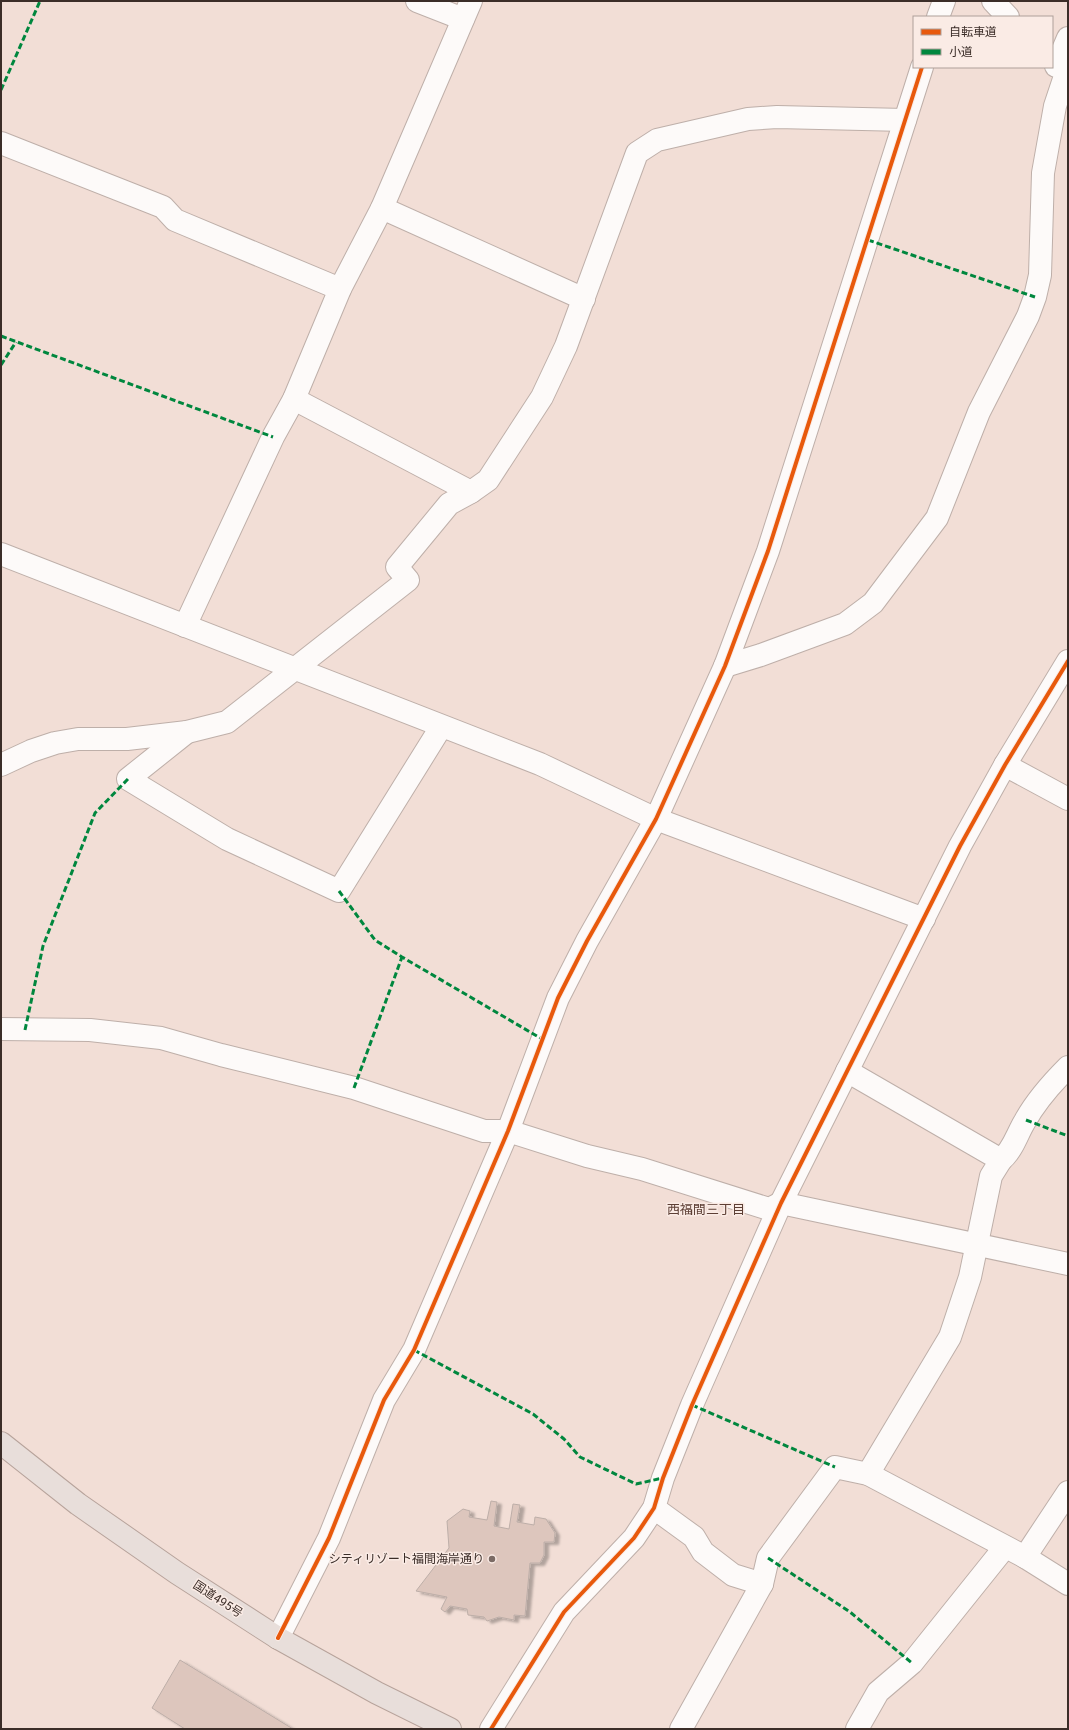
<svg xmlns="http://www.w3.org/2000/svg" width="1069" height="1730" viewBox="0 0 1069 1730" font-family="Roboto,'Noto Sans JP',sans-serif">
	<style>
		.building { fill: #ddc6bd; stroke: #bdaea8; filter: url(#shadow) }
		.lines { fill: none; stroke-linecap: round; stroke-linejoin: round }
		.minor-casing { stroke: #beafa9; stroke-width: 24 }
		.trunk-casing { stroke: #b7a39b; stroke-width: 24 }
		.minor { stroke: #fdfaf9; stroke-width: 22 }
		.trunk { stroke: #e8deda; stroke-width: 22 }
		.quiet { stroke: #00873e; stroke-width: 3; stroke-dasharray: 6 3; stroke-linecap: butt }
		.cycleway-casing { stroke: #faebe5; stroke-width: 6 }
		.cycleway { stroke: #e8590c; stroke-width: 4 }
		.poi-dot { fill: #7b6b65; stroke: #faebe5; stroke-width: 1.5 }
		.labels { text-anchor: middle; stroke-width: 3; stroke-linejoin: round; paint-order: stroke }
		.poi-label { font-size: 12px; fill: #3b2d28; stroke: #faebe5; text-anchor: end }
		.street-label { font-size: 12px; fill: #3b2d28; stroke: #faebe5 }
		.neighbourhood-label { font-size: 13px; fill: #5d3f35; stroke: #faebe5 }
	</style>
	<defs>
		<filter id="shadow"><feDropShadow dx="4.5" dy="2.5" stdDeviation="1" flood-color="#0004"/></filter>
	</defs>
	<rect width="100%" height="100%" fill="#f2ded6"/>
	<!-- building -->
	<g class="building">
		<path d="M491,1501L497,1502L494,1526L509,1529L513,1504L520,1505L517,1522L534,1525L535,1517L546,1519L555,1533L554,1542H544V1555L540,1563H530L525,1616L514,1615V1620L499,1617L487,1621L484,1617L468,1615L467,1609L450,1606L445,1612L441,1609L447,1597L416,1591L449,1548L447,1521L463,1509L470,1511L469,1517L487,1520Z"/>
		<path d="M180,1660L293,1729H185L152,1708Z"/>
	</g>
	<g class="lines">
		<defs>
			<g id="minor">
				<path d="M417,1L463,19"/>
				<path d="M993,1L1008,17"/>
				<path d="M938,17L944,1"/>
				<path d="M1056,66L1068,38"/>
				<path d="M1,143L163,207L175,220L340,289"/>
				<path d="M382,208L584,299"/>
				<path d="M294,399L471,492L488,480L542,397L566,346L637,153L657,140L748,119L777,117L905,120"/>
				<path d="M1,554L540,764L656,819L924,919"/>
				<path d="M185,626L273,437L294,399L340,289L382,208L471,1"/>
				<path d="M725,666L761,655L845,624L873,603L937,518L979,412L1028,316L1035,297L1040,275L1043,173L1055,106L1066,73"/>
				<path d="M187,732L128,779L227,839L339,891L441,727"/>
				<path d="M1,765L31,751L55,743L78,739H127L187,732L227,722L408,580L397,567L449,504L471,492"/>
				<path d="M1005,765L1068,799"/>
				<path d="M1,1029L90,1030L161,1038L221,1055L354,1088L484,1131H508L587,1156L642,1169L769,1209L781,1203L1068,1264"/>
				<path d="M847,1071L1001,1160L991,1176L970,1277L950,1337L868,1474"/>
				<path d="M1001,1160C1013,1150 1017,1134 1025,1121C1036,1101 1052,1083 1068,1067"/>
				<path d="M654,1508L694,1537L703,1552L733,1575L762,1584"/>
				<path d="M1025,1557L1068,1492"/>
				<path d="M278,1638L329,1538L384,1400L414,1350L508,1131L558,998L587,941L656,819L725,666L768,551L922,67"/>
				<path d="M491,1729L564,1612L634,1538L654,1508L663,1478L692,1405L781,1203L960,846L1005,765L1068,661"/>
				<path d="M681,1729L762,1584L768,1558L835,1467L868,1474L1025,1557L1068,1584"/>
				<path d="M857,1729L878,1692L912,1663L1005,1547"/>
			</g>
			<path id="trunk" d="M1,1443L78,1504L177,1573L278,1638L377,1693L450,1729"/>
		</defs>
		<!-- minor casing -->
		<use href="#minor" class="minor-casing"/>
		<!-- trunk casing -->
		<use href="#trunk" class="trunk-casing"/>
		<!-- minor -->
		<use href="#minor" class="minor"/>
		<!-- trunk -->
		<use href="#trunk" class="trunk"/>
		<!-- quiet -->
		<g class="quiet">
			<path d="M1,90L40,1"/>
			<path d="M868,240L1035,297"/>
			<path d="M1,336L273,437"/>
			<path d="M1,365L16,342"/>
			<path d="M339,891L375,940L402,957L542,1039"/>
			<path d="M25,1030L43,946L95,813L128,779"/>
			<path d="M354,1088L402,957"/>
			<path d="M1026,1120L1068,1136"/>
			<path d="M414,1350L533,1414L564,1439L580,1457L636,1484L663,1478"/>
			<path d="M692,1405L835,1467"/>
			<path d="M768,1558L850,1612L912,1663"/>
		</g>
		<defs>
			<g id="cycleway">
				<path d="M278,1638L329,1538L384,1400L414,1350L508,1131L558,998L587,941L656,819L725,666L768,551L922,67"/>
				<path d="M491,1729L564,1612L634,1538L654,1508L663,1478L692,1405L781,1203L960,846L1005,765L1068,661"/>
			</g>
		</defs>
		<!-- cycleway casing -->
		<use href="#cycleway" class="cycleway-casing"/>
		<!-- cycleway -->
		<use href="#cycleway" class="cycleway"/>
	</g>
	<!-- markers -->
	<circle class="poi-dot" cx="492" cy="1559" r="4"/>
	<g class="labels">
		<!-- poi labels -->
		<g class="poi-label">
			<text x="484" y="1563">シティリゾート福間海岸通り</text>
		</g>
		<!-- street labels -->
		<g class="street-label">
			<text transform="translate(218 1599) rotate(33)" y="4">国道495号</text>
		</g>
		<!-- neighbourhood labels -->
		<g class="neighbourhood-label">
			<text x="706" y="1214">西福間三丁目</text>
		</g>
	</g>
	<!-- border -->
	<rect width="1069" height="1730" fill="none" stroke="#3b2d28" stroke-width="4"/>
	<!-- legend -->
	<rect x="913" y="16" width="140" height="52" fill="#faebe5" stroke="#ae9f99"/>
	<rect x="921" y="29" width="20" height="6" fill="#e8590c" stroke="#ae9f99"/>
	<text x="949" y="36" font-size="12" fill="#3b2d28">自転車道</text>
	<rect x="921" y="49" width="20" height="6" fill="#00873e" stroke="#ae9f99"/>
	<text x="949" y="56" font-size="12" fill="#3b2d28">小道</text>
</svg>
